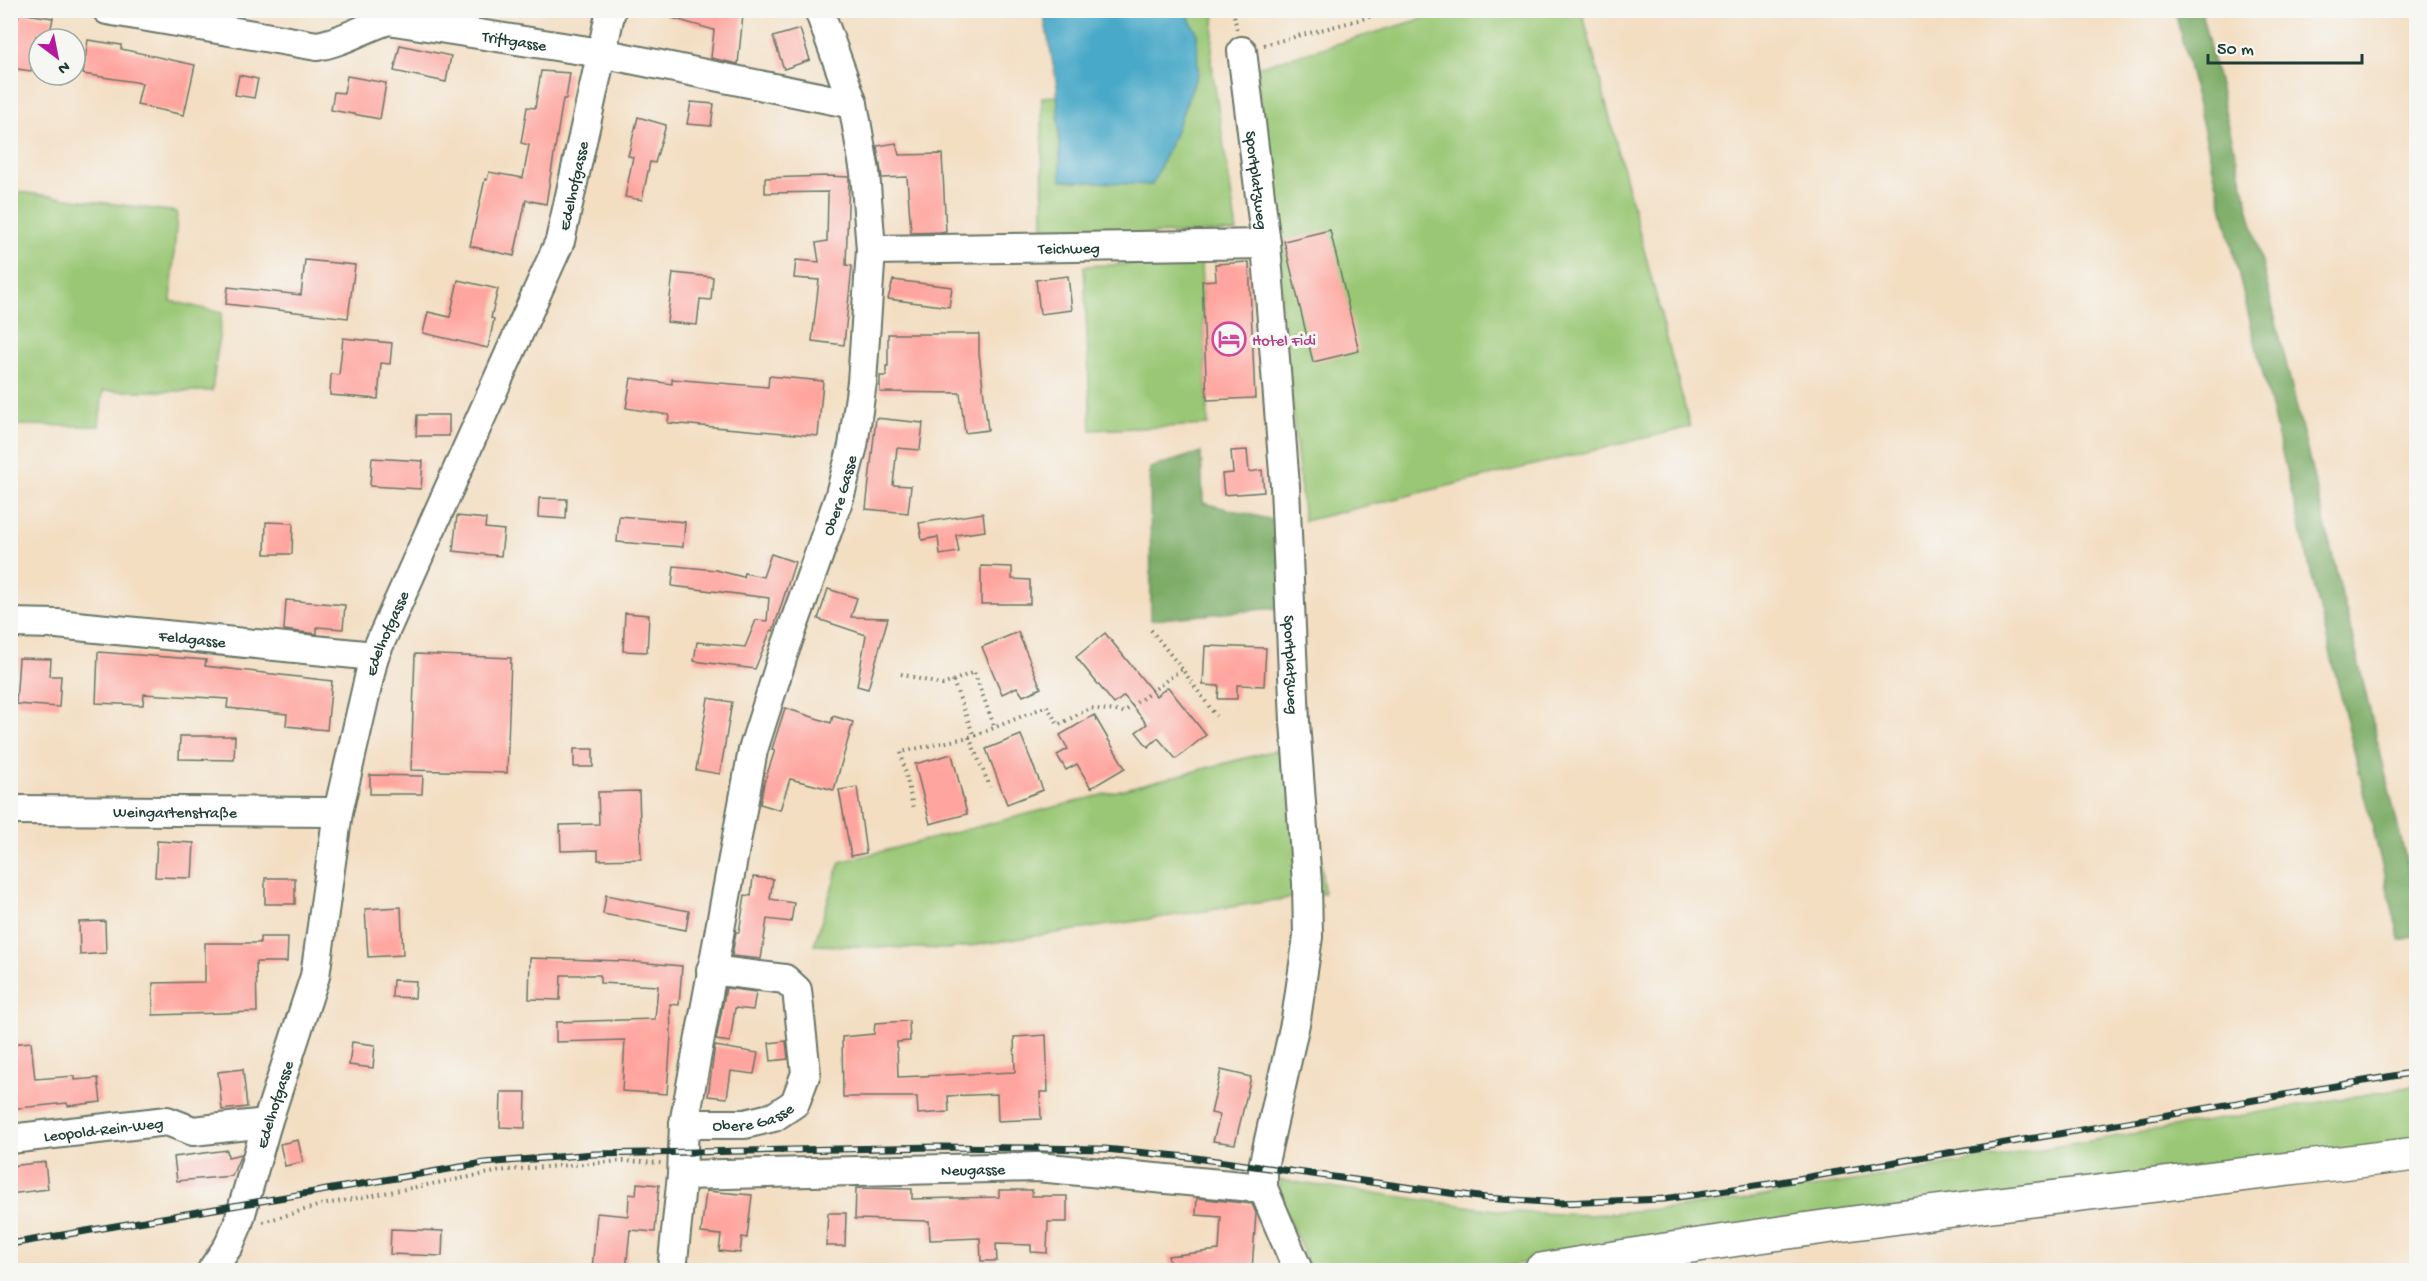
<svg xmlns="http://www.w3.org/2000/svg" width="2427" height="1281" viewBox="0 0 2427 1281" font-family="'Gochi Hand',sans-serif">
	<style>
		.green { fill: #9ac775; stroke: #5c8254; stroke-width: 1.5 }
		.forest { fill: #7bac66; stroke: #4d744d; stroke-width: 1.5 }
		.water { fill: #49a9c8; stroke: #34737e; stroke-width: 1.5 }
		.building { fill: #ffa59f }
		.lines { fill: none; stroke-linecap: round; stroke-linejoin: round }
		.minor-casing { stroke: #697566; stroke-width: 32 }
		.major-casing { stroke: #697566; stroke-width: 36 }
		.path { stroke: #697566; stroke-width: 4; stroke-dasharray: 1.5 4.5; stroke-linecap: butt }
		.minor { stroke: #fff; stroke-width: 28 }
		.major { stroke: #fff; stroke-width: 33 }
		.rail-casing { stroke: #1f3d34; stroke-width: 7 }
		.rail { stroke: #f6f6f2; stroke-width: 4.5; stroke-dasharray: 14; stroke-linecap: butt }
		.labels { text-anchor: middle; stroke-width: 6; stroke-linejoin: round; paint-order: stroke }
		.street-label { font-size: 16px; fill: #1f3d34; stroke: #f6f6f2 }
		.hotel-label { font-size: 16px; fill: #b23c85; stroke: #f6f6f2; text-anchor: start }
	</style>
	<rect width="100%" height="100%" fill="#f6f6f2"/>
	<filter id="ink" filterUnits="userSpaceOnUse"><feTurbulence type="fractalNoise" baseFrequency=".0167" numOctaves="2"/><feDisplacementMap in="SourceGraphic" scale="12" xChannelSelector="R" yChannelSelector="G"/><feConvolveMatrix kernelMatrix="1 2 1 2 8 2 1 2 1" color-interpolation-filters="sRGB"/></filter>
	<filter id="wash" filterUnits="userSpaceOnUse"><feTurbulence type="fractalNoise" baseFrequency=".008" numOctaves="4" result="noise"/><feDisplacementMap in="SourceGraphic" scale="24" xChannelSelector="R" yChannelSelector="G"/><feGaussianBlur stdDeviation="1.35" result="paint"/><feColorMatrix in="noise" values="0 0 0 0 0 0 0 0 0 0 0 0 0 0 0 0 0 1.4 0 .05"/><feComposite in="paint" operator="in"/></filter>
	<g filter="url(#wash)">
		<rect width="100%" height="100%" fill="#f3dec2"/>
		<!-- green -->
		<g class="green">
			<path d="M1188,11H1215L1211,61L1237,232L1043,236L1042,97L1058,96L1061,180L1152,185L1173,138L1198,72L1196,32L1190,21Z"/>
			<path d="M1449,11H1582L1690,427L1304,521L1257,67Z"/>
			<path d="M11,191L177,212L171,301L222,313L212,391H103L99,426L11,425Z"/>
			<path d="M1201,261L1208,425L1091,430L1084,266Z"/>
			<path d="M1308,742L1324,893L949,949L814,945L840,862Z"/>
			<path d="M2416,1086V1141L1579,1253L1501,1267L1428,1270H1314L1310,1268L1278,1194L1281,1180L1510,1212L1591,1215L1722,1203Z"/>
		</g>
		<!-- forest -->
		<g class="forest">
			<path d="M2175,11H2201L2416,901V936L2400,940Z"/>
			<path d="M1201,452L1203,503L1289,524L1296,606L1151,620L1150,468Z"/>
		</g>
		<!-- water -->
		<path class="water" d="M1043,11H1188L1190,21L1197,32L1198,72L1173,138L1152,185L1061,180L1057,85Z"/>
		<g id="blocks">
			<!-- building -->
			<g class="building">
				<path d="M666,10L743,14L738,64L711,58L714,30L665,16Z"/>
				<path d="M19,13L53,18L49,38L36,36L31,71L10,68V15L18,17Z"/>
				<path d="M800,29L810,60L784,69L773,37Z"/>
				<path d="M88,40L121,45V49L195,65L184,115L137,105L142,83L83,74Z"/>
				<path d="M400,45L451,56L446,82L394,71Z"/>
				<path d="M541,71L570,73L566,99H563L546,204L526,200L514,256L470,246L485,179L487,180L489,172L523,178L529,145L521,143L527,107L535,108Z"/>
				<path d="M239,75L258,79L254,98L235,95Z"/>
				<path d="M347,76L386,83L380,119L331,110L334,92L344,93Z"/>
				<path d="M691,102L714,104L711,126L687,124Z"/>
				<path d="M638,117L666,125L655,163L650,162L642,200L625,197L633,157L628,156Z"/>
				<path d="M896,143L899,155L942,154L946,232L911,233L907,177L882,178L877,146Z"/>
				<path d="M828,176L849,177L846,265L852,266L844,345L812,341L819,280L794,278L796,260L819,262L816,243L827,241L828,192L765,193V178Z"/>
				<path d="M1330,230L1359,351L1313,362L1284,241Z"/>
				<path d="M305,260L355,265L348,318L226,304L228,287L301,295Z"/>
				<path d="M1249,262L1255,398L1207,400L1202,281L1216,280L1215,264Z"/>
				<path d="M673,273L713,277L711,300L700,299L697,325L667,322Z"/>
				<path d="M1068,276L1072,310L1040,314L1036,280Z"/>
				<path d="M458,280L498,289L491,318L494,319L488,348L423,333L428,312L450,317Z"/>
				<path d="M893,280L952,287L949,307L888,299Z"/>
				<path d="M888,334H979V353L988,430L965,433L960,393L880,392V376H886V366H888Z"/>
				<path d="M343,338L392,343L390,364L381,363L378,399L330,395L331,374L339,375Z"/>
				<path d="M769,376L823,381L818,436L668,423L669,415L626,408L631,378L672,384V379L768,387Z"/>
				<path d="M417,415H449V436H416Z"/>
				<path d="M876,418L923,423L920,450L897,448L893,485L911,486L908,513L866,509Z"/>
				<path d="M1247,450L1249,472L1262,470L1264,492L1224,495L1222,474L1233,473L1231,451Z"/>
				<path d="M372,458L423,461L421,489L370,486Z"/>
				<path d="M539,498L567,499L566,519L538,517Z"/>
				<path d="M983,513L985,531L956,535L959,552L940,555L938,537L922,540L919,523Z"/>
				<path d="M457,516L486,519L485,528L504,530L501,556L453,551Z"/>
				<path d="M619,516L685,522L683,547L617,542Z"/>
				<path d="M266,522L293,523L292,554H265Z"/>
				<path d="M771,554L795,562L773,631L771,630L755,669L694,661L697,642L745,647L756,620L767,621L769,598L672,586L674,566L716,570L743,577L744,573L763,577Z"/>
				<path d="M981,566L1012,567V579L1030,580V604H981Z"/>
				<path d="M828,589L857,598L851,617L888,618L868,689L857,686L866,635L818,619Z"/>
				<path d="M286,600L345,605L343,629L317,627V634L284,630Z"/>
				<path d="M625,613L649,615L647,652L623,651Z"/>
				<path d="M1018,632L1041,688L1023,696L1017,687L1002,694L982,647Z"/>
				<path d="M1105,633L1156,696L1168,687L1206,735L1176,759L1158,738L1148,747L1136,732L1147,724L1124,696L1114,704L1076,657Z"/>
				<path d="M1205,646L1266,648L1264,686L1237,685V699H1218L1219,686L1203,685Z"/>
				<path d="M98,652L206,660L205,666L332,681L327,730L286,726L287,714L227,708L228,699L144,694L143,705L96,703Z"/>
				<path d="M415,654L511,658L507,773L411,770Z"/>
				<path d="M19,658L51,659L50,676H61L59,707L16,704Z"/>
				<path d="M708,698L732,702L720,774L696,770Z"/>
				<path d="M785,708L831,723L833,716L853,722L834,790L790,779L780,810L760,804L764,783L775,750L772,749Z"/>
				<path d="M1094,715L1125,768L1091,788L1077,764L1066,770L1057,755L1068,749L1060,735Z"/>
				<path d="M1021,735L1043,790L1007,804L986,749Z"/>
				<path d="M180,736H235L234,760L179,759Z"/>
				<rect x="574" y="749" width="19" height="18"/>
				<path d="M952,754L967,814L930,824L915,764Z"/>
				<path d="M370,775L423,776L422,794H370Z"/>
				<path d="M857,787L866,853L851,856L839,790Z"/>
				<path d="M639,791L641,859L598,860V850L561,851L560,825L599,824L598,792Z"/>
				<path d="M157,841L194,843L192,878L155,877Z"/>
				<path d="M753,877L773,879L770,899L794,903L791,922L767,919L761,959L732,956L736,932H739L745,895L751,896Z"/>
				<rect x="265" y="878" width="30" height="26"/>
				<path d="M606,895L689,911L686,930L603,914Z"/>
				<path d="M401,907L403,955L368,957L365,909Z"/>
				<path d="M105,921L106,953L80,955L79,922Z"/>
				<path d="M260,937H288L287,962H256L257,1012L153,1015V983L205,982V943H260Z"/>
				<path d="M530,958L624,961L682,966L679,1005L670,1004L671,1036L667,1094L622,1091L625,1040L556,1042V1022L655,1019L658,986L600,983V975H561L560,1000L529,999Z"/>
				<path d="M393,980L416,981L415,998L392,997Z"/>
				<path d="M726,988L756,992L753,1010L735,1008L730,1042L716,1040Z"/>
				<path d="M909,1021L910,1041L897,1042L898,1077L1015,1072L1014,1037L1046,1035L1048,1092H1040L1041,1119L998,1121L997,1094L948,1096L949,1112L918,1114L917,1097H843L842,1037L874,1034L875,1023Z"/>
				<path d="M786,1041L788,1059L771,1061L769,1043Z"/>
				<path d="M31,1042L35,1079L75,1076V1080L98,1078L101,1102L68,1106L67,1103L10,1109V1044Z"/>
				<path d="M352,1042L375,1045L373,1068L349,1065Z"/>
				<path d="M715,1046L758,1053L754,1074L731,1071L727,1098L708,1096Z"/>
				<path d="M243,1069L247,1107L222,1110L218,1072Z"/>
				<path d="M1221,1070L1251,1077L1235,1144L1213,1141L1220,1115L1211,1113Z"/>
				<path d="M501,1092H526L525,1128L500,1127Z"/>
				<path d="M298,1140L303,1162L285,1166L280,1144Z"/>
				<path d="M227,1150L228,1157L241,1154L232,1176L177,1181L174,1157Z"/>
				<path d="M45,1162L48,1189L10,1194V1166Z"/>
				<path d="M637,1183L659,1185L655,1232L630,1230L626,1270H592L597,1213L628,1216L629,1194L636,1195Z"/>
				<path d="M856,1188L912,1189V1199L999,1197V1190H1032V1196H1067V1222H1048L1047,1253L1031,1252V1245L996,1244L997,1261H981L980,1238L930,1240L929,1221L855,1219Z"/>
				<path d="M706,1191L752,1195L747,1238L742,1237L740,1253L719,1251L721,1235L701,1233Z"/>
				<path d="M1197,1198L1252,1204L1256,1213L1252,1270H1171L1168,1256L1219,1250L1221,1217L1196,1215Z"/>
				<path d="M828,1213H846L845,1246H826Z"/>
				<path d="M391,1229L443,1231L442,1256L390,1254Z"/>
			</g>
		</g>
	</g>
	<g filter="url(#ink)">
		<use href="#blocks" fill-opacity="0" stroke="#697566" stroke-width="1.5"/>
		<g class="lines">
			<defs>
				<g id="minor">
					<path id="s1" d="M107,10L317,46C342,42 364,28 388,20L601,53L853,104"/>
					<path id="s2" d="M1242,51L1266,244L1285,486L1295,722L1307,883L1308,937L1296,1019L1263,1167V1188L1298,1270"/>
					<path id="s3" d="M871,250L1266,244"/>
					<path id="s4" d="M10,623L57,624L374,656"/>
					<path id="s5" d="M10,810L338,812"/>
					<path id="s6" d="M684,1124H745L774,1117L795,1103L806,1073L797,990L785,979L711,970"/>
					<path id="s7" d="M10,1139L167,1121L193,1131L267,1123"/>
					<path id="s8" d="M682,1175L1037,1167L1263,1188"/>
					<path id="s9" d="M212,1270L229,1245L238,1224L267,1123L315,976L338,812L374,656L560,241L611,10"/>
					<path id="s10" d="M672,1270L682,1175L684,1124L753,750L784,652L839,498L853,446L862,382L871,250L865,172L853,104L819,10"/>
				</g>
				<path id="major" d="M1541,1270C1831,1221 2124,1189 2416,1154"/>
			</defs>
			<!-- minor casing -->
			<use href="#minor" class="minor-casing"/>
			<!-- major casing -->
			<use href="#major" class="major-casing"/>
			<!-- path -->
			<g class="path">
				<path d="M1233,10L1237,30"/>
				<path d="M1264,45L1396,10"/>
				<path d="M1151,630L1182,669"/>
				<path d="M901,674L943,685L974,672L995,728"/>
				<path d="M953,681L974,736"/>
				<path d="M969,737L990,787"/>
				<path d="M913,807L901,752L974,736L1047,706L1058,725L1090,708L1124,712L1182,669L1216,716"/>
				<path d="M263,1222L321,1205L506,1170L623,1161L661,1163"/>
			</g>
			<!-- minor -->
			<use href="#minor" class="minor"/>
			<!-- major -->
			<use href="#major" class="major"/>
			<defs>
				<path id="rail" d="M10,1244L484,1163L594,1154L937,1147L1105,1149L1188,1157L1486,1198L1560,1203L1664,1199L1769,1184L2416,1072"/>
			</defs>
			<!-- rail casing -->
			<use href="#rail" class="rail-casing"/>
			<!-- rail -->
			<use href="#rail" class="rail"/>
		</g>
	</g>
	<!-- icons -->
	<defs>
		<symbol id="hotel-ring" viewBox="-11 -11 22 22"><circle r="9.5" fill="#f6f6f2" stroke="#d1479c" stroke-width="1.5"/><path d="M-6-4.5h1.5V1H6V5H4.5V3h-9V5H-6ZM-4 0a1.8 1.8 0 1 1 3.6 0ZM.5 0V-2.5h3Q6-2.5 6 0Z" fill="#d1479c"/></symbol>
	</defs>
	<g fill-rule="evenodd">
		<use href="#hotel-ring" x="1210" y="320" width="38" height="38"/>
	</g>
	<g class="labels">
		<!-- street labels -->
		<g class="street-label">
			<text dy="6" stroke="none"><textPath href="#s1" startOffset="417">Triftgasse</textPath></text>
			<text dy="6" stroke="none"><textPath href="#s2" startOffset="130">Sportplatzweg</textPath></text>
			<text dy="6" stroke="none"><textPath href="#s9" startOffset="1150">Edelhofgasse</textPath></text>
			<text dy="6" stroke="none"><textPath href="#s3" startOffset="198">Teichweg</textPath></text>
			<text dy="6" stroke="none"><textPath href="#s10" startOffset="796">Obere Gasse</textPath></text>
			<text dy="6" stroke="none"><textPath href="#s9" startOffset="664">Edelhofgasse</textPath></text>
			<text dy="6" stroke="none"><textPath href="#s4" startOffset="183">Feldgasse</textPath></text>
			<text dy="6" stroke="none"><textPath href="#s2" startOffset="616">Sportplatzweg</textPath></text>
			<text dy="6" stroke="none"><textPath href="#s5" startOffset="165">Weingartenstraße</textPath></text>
			<text dy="6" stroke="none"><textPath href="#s9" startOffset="178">Edelhofgasse</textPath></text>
			<text dy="6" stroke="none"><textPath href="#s6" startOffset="70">Obere Gasse</textPath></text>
			<text dy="6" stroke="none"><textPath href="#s7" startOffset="94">Leopold-Rein-Weg</textPath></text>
			<text dy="6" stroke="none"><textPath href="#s8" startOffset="291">Neugasse</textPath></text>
		</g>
		<!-- hotel labels -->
		<g class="hotel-label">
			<text x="1252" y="345">Hotel Fidi</text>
		</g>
	</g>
	<!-- margin -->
	<rect width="2427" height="1281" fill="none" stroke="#f6f6f2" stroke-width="36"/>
	<!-- north arrow -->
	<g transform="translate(57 57) rotate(148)"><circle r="28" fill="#f6f6f2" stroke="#a0aca6" stroke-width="1.5"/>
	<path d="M0-4.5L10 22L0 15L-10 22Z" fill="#b5179e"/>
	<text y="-9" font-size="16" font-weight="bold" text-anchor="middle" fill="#1f3d34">N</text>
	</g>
	<!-- scale -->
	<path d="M2208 54v9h154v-9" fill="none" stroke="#1f3d34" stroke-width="3"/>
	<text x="2217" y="54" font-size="18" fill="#1f3d34" stroke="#f6f6f2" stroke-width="4.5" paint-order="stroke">50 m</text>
</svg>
